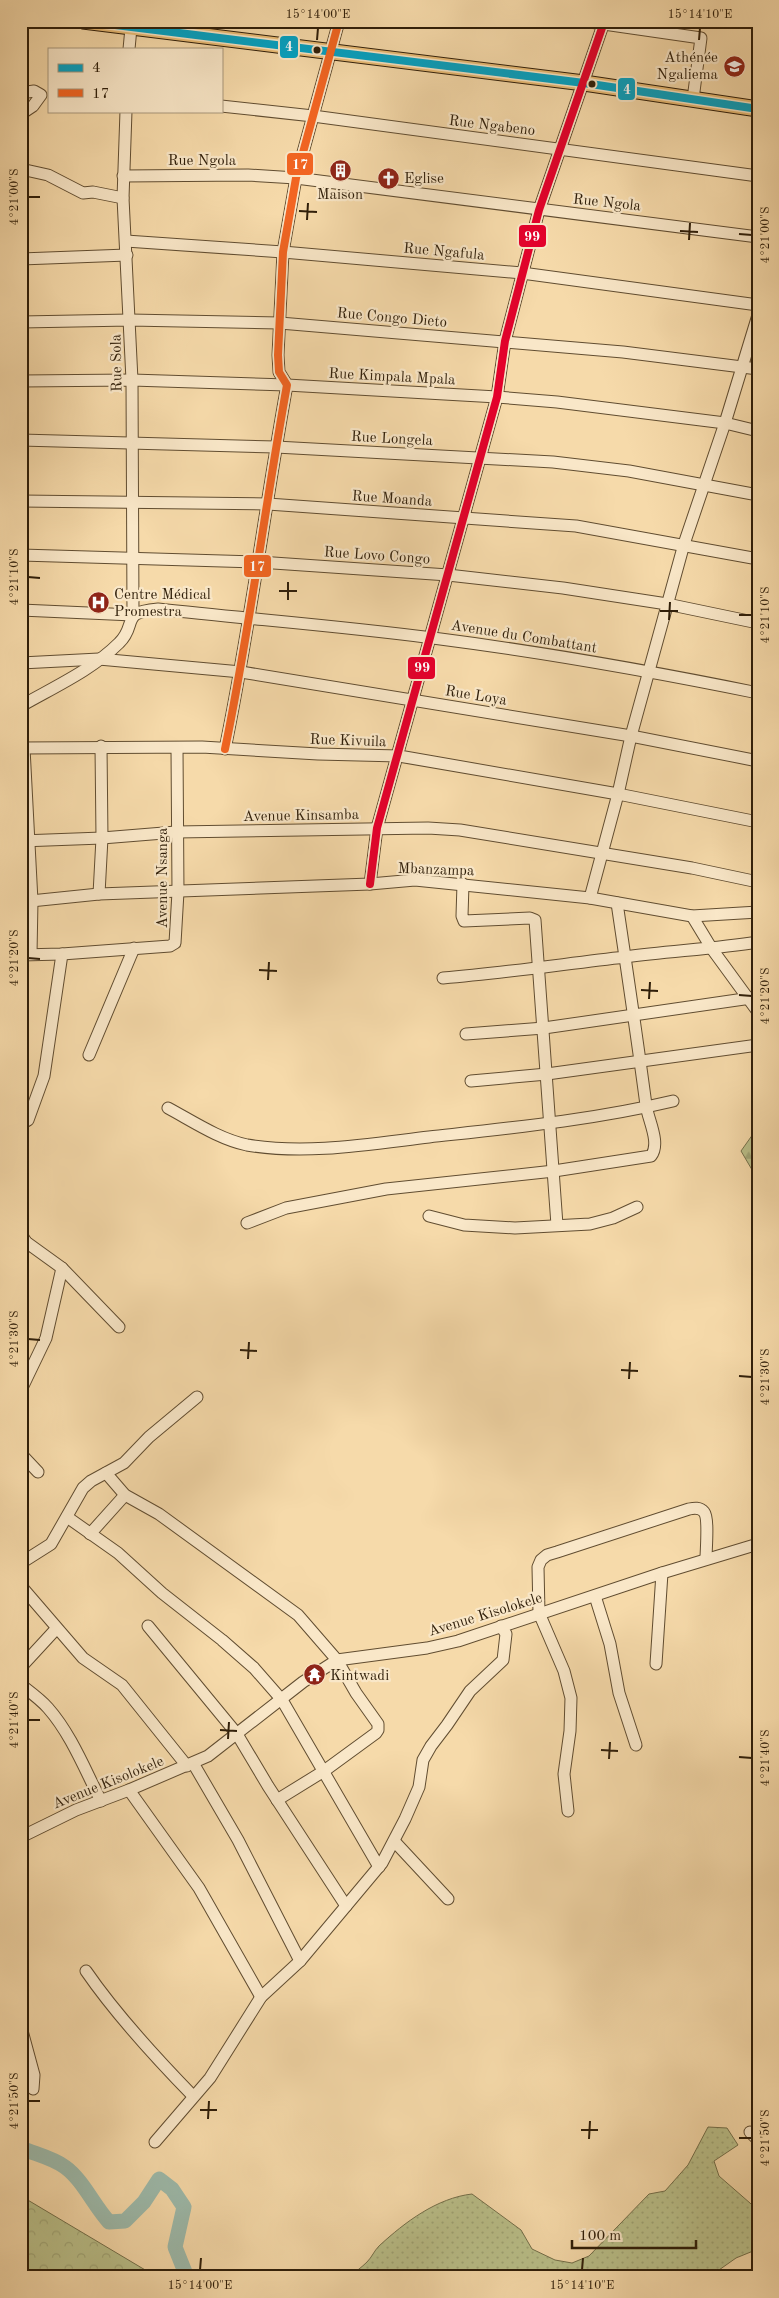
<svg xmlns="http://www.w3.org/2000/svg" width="779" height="2298" viewBox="0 0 779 2298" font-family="'Old Standard TT',serif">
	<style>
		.grass { fill: url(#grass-dots); stroke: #746f4a }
		.forest { fill: url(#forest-firs); stroke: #746f4a }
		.park { fill: url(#park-crowns); stroke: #746f4a }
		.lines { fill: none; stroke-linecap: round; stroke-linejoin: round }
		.river { stroke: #9dbaab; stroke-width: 15 }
		.minor-casing { stroke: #614d31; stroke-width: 13 }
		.major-casing { stroke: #2f1e09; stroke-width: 17 }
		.minor { stroke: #f9e7c8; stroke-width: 11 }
		.major { stroke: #ebbd75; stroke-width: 15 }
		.bus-1-casing { stroke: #f9e7c8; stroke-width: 11 }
		.bus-2-casing { stroke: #f9e7c8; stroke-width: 11 }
		.bus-3-casing { stroke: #f9e7c8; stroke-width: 11 }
		.bus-1 { stroke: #02a2c4; stroke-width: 8 }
		.bus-2 { stroke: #f26522; stroke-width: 8 }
		.bus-3 { stroke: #e4002b; stroke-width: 8 }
		.ticks { fill: none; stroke: #2f1e09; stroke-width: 2 }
		.bus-dot { fill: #2f1e09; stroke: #f9e7c8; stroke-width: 2 }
		.labels { text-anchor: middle; stroke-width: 4.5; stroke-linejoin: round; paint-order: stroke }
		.poi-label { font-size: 15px; fill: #2f1e09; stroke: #f9e7c8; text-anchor: start }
		.street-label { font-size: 15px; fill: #2f1e09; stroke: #f9e7c8 }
		.line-badge { stroke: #f9e7c8; stroke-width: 2 }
		.badge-label { font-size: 14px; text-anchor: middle; font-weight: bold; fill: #fff }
		.neatline { fill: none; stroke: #2f1e09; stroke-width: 2 }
		.ticks-label { font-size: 12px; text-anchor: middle; fill: #2f1e09 }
	</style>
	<defs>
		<pattern id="grass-dots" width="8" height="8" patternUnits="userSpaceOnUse" patternTransform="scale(1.25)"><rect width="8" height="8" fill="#bac08a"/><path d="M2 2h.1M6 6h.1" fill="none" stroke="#a0a576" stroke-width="1.8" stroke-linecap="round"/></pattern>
		<pattern id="forest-firs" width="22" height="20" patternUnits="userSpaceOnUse" patternTransform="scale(1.25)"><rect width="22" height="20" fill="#bac08a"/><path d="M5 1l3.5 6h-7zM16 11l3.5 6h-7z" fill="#a0a576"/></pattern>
		<pattern id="park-crowns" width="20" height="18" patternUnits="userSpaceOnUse" patternTransform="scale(1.25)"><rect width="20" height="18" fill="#bac08a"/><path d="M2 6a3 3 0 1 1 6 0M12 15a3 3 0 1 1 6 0" fill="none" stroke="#a0a576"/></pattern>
	</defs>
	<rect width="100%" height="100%" fill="#f6daaa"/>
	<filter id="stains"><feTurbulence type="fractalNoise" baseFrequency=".004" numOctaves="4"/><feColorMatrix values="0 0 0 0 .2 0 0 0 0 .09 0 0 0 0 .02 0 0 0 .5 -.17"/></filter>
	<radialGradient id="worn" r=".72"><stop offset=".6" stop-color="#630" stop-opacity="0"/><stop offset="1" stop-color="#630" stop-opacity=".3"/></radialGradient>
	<!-- grass -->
	<path class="grass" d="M708,2127L727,2128L738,2145L714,2161L719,2176L758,2210V2249L736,2258L709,2277H480L476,2273L441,2277H349C355,2272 362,2267 367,2262C372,2257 374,2251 379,2246C405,2222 437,2198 472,2194L521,2230L532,2249L555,2260L572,2263L589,2256L649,2194L665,2191L688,2165Z"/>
	<!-- forest -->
	<path class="forest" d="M758,1127V1180L741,1151Z"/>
	<!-- park -->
	<path class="park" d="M21,2196L157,2277H21Z"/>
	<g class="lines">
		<!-- river -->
		<path class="river" d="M21,2148C35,2154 53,2158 65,2167C83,2180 94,2206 109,2222L125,2221L144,2202L159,2179L172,2189L184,2207L175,2247L187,2277"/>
		<defs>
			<g id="minor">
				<path d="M583,21L701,38L693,99"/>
				<path d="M129,49L131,28"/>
				<path d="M21,93L34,91L41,95L33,106L21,114"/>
				<path d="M221,106L313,116L758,176"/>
				<path d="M21,169L48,175L83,193L93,192L123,198"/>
				<path d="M123,176L248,175L296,178L758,237"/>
				<path d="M126,241L283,252L522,273L758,305"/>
				<path d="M21,259L127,255"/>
				<path d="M21,322L130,320L280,323L623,352L758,369"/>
				<path d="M21,381L132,380L287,385L497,397L557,402L725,423L758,431"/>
				<path d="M21,440L276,447L553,462L629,471L758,495"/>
				<path d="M21,501L268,504L576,526L758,559"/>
				<path d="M21,555L259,562L448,575L563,588L667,604L758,623"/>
				<path d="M21,610L133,615L132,380L123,198L126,111"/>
				<path d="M21,663L99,659L241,672L631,736L758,761"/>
				<path d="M21,706C54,687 92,670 119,643C138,625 119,612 158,609C249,619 341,626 433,638C542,652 650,671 758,693"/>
				<path d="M21,748L202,747L318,754L399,756L618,794L758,822"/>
				<path d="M24,748L32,901L31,954"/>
				<path d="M225,749C250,628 265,506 287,385L279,372L278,355L283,252L296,178L339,21"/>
				<path d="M21,841L102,838L176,832L428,828L460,830L692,868L758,882"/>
				<path d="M370,884L377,828L497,397L505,341L539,210L603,25"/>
				<path d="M463,884L462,916L464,921L530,918L535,920L557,1225"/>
				<path d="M99,894L102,838L101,746"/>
				<path d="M590,898L618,794L631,736L684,544L725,423L758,315"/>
				<path d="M21,902L99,894L370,884L415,880L590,898L692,916L758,912"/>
				<path d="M692,916L712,949L758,1012"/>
				<path d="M21,955L62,954L170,946L175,943L178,892L177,748"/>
				<path d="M443,978C504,973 564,964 625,957C669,951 714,949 758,942"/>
				<path d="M466,1034L544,1028L758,997"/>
				<path d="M89,1055L134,948"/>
				<path d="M471,1081L547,1074L758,1045"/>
				<path d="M168,1108C194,1122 219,1139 247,1145C307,1155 370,1144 429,1137C510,1128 593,1120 673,1101"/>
				<path d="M21,1124L28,1120L44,1076L62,954"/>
				<path d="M429,1216L464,1225L515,1228L590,1224L613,1218L637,1207"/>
				<path d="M247,1223L286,1208L386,1189L554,1171L651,1156C661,1143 648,1120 646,1105C637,1037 627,970 617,903"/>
				<path d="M21,1234L26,1242L62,1268L119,1327"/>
				<path d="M21,1256L26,1242"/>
				<path d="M21,1390L46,1338L62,1268"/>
				<path d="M21,1454L38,1472"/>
				<path d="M106,1473L125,1495L159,1514L298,1615L337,1660L356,1693L378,1724V1730L376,1733L324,1771L277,1800"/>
				<path d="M67,1517L118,1553L162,1593L222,1640L254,1668L282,1700L379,1867"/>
				<path d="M90,1534L125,1495"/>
				<path d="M21,1563L51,1544L83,1488L91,1481L124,1463L149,1437L197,1397"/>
				<path d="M21,1586L83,1658L122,1685L187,1766"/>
				<path d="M595,1596L610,1644L619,1693L636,1745"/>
				<path d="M148,1626L237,1734L268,1786L346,1906"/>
				<path d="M656,1664L662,1573"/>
				<path d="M21,1667L56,1629"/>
				<path d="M21,1685C30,1692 40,1699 48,1708C71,1734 85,1770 101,1801"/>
				<path d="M193,1763L238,1840L300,1961"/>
				<path d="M129,1790L199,1888L261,1997"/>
				<path d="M568,1811L564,1774L570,1731L571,1698L564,1671L539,1613L538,1567L541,1560L547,1555L557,1552L689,1509C694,1508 700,1507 704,1512C709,1518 706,1549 706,1559"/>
				<path d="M21,1837L76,1810L129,1790L208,1756L303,1682L337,1660L427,1648L458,1641L662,1573L758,1544"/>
				<path d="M394,1841L448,1899"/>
				<path d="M86,1971C117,2016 155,2057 193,2096"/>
				<path d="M21,2027L34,2075L33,2089"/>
				<path d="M750,2132L758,2140"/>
				<path d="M155,2142L210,2078L261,1997L300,1961L382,1863L405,1819L419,1787L423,1760L431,1746L447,1725L470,1691L503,1660L506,1634L501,1626"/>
			</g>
			<path id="major" d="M83,21L584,83L758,109"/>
		</defs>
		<!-- minor casing -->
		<use href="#minor" class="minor-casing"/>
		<!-- major casing -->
		<use href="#major" class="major-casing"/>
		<!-- minor -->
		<use href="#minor" class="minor"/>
		<!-- major -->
		<use href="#major" class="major"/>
		<defs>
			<path id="bus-1" d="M83,21L584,83L758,109"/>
			<path id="bus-2" d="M225,749C250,628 265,506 287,385L279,372L278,355L283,252L296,178L339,21"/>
			<path id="bus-3" d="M370,884L377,828L497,397L505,341L539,210L603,25"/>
		</defs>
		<!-- bus-1 casing -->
		<use href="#bus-1" class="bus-1-casing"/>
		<!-- bus-2 casing -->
		<use href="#bus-2" class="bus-2-casing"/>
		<!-- bus-3 casing -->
		<use href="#bus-3" class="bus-3-casing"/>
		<!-- bus-1 -->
		<use href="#bus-1" class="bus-1"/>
		<!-- bus-2 -->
		<use href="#bus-2" class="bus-2"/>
		<!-- bus-3 -->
		<use href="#bus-3" class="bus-3"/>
	</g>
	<!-- ticks -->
	<path class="ticks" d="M317,40L318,28M699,40L700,28M28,197H40M299,211L317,212M307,220L308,203M680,231L698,232M739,234L752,235M689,240L690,223M28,577L40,578M279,591H297M288,600V582M660,611H678M739,615H752M669,620L670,602M28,958L40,959M259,970L277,971M268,980L269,962M641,990L658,991M739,995L752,996M649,999L650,982M28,1339L40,1340M240,1350L257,1351M248,1359L249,1342M621,1370L638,1371M739,1376L752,1377M629,1379L630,1362M28,1720H40M220,1730L237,1731M228,1739L229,1722M601,1750L618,1751M739,1757L752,1758M609,1759L610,1742M28,2101H40M200,2110H217M208,2119L209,2101M581,2130H598M739,2138H752M589,2139L590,2121M200,2270L201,2258M582,2270L583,2258"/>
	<!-- icons -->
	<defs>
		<symbol id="school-disc" viewBox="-11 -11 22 22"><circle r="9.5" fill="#8f2418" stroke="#f9e7c8"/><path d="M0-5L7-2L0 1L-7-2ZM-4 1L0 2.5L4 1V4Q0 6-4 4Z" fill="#fff"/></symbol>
		<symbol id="building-disc" viewBox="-11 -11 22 22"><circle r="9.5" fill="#8f2418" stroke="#f9e7c8"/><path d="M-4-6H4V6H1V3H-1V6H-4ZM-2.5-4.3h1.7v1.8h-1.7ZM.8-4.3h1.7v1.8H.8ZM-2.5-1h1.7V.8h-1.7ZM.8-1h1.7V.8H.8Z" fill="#fff"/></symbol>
		<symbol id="church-disc" viewBox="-11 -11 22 22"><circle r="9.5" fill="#8f2418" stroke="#f9e7c8"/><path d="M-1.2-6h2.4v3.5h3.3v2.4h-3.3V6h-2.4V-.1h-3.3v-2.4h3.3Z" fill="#fff"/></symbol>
		<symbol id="hospital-disc" viewBox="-11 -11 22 22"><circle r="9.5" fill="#8f2418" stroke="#f9e7c8"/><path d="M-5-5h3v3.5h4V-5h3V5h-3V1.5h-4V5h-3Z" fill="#fff"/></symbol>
		<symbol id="temple-disc" viewBox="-11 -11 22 22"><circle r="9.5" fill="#8f2418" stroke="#f9e7c8"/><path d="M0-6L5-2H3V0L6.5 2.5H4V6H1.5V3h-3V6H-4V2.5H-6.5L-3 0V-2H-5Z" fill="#fff"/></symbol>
	</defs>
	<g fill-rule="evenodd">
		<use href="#school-disc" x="722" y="54" width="25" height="25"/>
		<use href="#building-disc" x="328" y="158" width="25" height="25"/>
		<use href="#church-disc" x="376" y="166" width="25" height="25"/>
		<use href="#hospital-disc" x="86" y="590" width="25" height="25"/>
		<use href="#temple-disc" x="302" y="1662" width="25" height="25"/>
	</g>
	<!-- markers -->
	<g class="bus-dot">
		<circle cx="317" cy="50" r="4.5"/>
		<circle cx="592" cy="84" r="4.5"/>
	</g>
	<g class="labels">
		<!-- poi labels -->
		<g class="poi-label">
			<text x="718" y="62" text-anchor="end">Athénée<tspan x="718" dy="17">Ngaliema</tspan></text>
			<text x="404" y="183">Eglise</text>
			<text x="340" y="199" text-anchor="middle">Maison</text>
			<text x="114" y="599">Centre Médical<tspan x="114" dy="17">Promestra</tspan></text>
			<text x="330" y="1680">Kintwadi</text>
		</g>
		<!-- street labels -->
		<g class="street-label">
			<text transform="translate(492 125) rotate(7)" y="5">Rue Ngabeno</text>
			<text x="202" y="165">Rue Ngola</text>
			<text transform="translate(607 202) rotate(6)" y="5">Rue Ngola</text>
			<text transform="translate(444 251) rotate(5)" y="5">Rue Ngafula</text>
			<text transform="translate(392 317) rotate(5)" y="5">Rue Congo Dieto</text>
			<text transform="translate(116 363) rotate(-91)" y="5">Rue Sola</text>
			<text transform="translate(392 376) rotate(3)" y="5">Rue Kimpala Mpala</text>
			<text transform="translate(392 438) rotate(3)" y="5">Rue Longela</text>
			<text transform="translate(392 498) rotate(4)" y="5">Rue Moanda</text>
			<text transform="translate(377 555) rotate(4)" y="5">Rue Lovo Congo</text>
			<text transform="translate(524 636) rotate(9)" y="5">Avenue du Combattant</text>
			<text transform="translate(476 695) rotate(9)" y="5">Rue Loya</text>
			<text transform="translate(348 740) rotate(2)" y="5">Rue Kivuila</text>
			<text transform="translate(301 815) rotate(-1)" y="5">Avenue Kinsamba</text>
			<text transform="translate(436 869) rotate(2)" y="5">Mbanzampa</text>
			<text transform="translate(162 878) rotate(-90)" y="5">Avenue Nsanga</text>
			<text transform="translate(485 1614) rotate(-17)" y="5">Avenue Kisolokele</text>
			<text transform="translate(108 1782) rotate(-22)" y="5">Avenue Kisolokele</text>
		</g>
	</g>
	<g class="line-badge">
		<rect x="279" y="35" width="20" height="24" rx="5" fill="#02a2c4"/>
		<rect x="617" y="77" width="19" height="24" rx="5" fill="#02a2c4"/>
		<rect x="286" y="152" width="28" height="24" rx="5" fill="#f26522"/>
		<rect x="518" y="224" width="29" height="24" rx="5" fill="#e4002b"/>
		<rect x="243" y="554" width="29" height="24" rx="5" fill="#f26522"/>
		<rect x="407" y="656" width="29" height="24" rx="5" fill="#e4002b"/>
	</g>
	<g class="badge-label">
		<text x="289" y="51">4</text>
		<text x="627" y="94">4</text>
		<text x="300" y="169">17</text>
		<text x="532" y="241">99</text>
		<text x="257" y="571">17</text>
		<text x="422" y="672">99</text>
	</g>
	<!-- margin -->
	<rect width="779" height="2298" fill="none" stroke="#f6daaa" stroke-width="55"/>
	<!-- legend -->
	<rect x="48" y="48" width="175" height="65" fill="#f9e7c8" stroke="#a8977c"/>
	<rect x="58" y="64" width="25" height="8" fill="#02a2c4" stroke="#a8977c"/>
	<text x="92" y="72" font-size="15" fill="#2f1e09">4</text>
	<rect x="58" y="89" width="25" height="8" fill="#f26522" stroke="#a8977c"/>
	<text x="92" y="98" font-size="15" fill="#2f1e09">17</text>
	<!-- scale -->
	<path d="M572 2240v8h124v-8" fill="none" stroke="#2f1e09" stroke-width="2.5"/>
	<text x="579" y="2240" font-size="15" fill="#2f1e09" stroke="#f9e7c8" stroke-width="4" paint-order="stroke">100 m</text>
	<rect x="28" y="28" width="724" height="2242" class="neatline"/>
	<g class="ticks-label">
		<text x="318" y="18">15°14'00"E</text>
		<text x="700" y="18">15°14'10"E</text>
		<text transform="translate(14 197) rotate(-90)" y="4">4°21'00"S</text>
		<text transform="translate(765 235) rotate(-90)" y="4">4°21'00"S</text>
		<text transform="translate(14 577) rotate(-90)" y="4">4°21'10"S</text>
		<text transform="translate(765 615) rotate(-90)" y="4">4°21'10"S</text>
		<text transform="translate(14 958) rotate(-90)" y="4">4°21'20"S</text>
		<text transform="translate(765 996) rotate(-90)" y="4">4°21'20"S</text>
		<text transform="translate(14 1339) rotate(-90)" y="4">4°21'30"S</text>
		<text transform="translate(765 1377) rotate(-90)" y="4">4°21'30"S</text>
		<text transform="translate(14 1720) rotate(-90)" y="4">4°21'40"S</text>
		<text transform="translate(765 1758) rotate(-90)" y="4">4°21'40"S</text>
		<text transform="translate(14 2101) rotate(-90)" y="4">4°21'50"S</text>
		<text transform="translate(765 2138) rotate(-90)" y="4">4°21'50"S</text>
		<text x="200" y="2289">15°14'00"E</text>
		<text x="582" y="2289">15°14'10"E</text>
	</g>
	<rect width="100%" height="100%" filter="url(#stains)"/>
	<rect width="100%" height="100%" fill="url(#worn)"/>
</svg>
